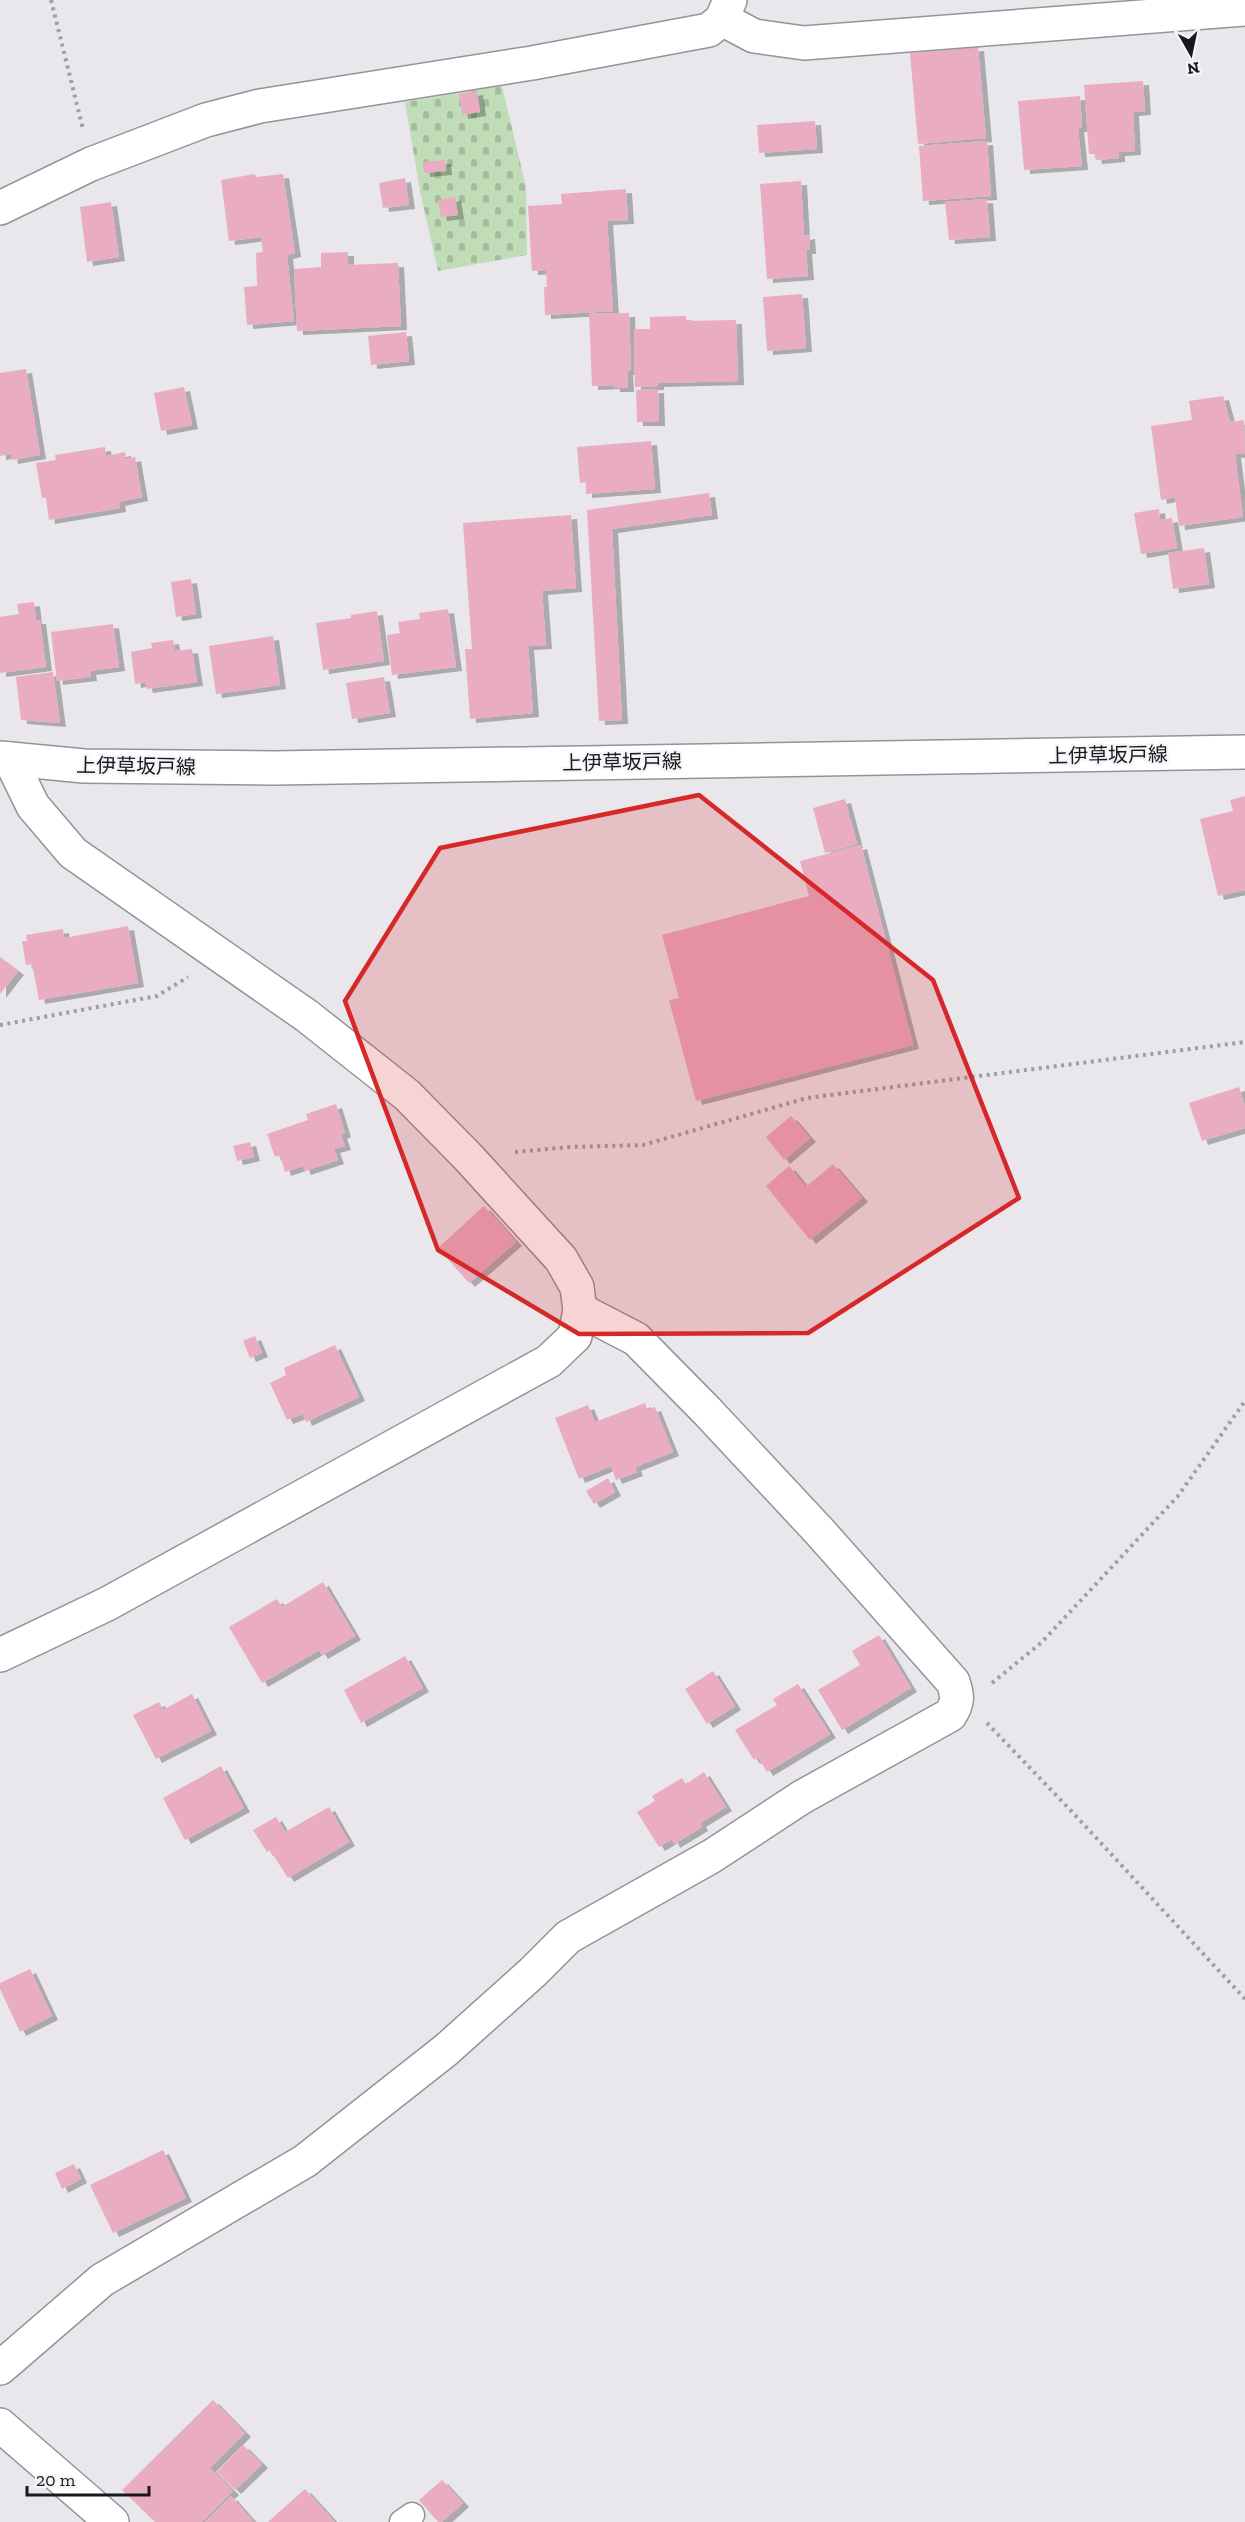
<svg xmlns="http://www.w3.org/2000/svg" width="1245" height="2522" viewBox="0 0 1245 2522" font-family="'Zilla Slab','Noto Sans JP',serif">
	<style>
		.cemetery { fill: url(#cemetery-stones) }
		.building { fill: #eaacc1; filter: url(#shadow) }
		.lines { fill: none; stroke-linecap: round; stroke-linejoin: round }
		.service-casing { stroke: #959398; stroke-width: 27 }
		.minor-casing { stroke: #959398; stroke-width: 36 }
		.secondary-casing { stroke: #959398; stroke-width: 36 }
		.path { stroke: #a09ea2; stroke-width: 4; stroke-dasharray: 3 4.5; stroke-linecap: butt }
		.service { stroke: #fff; stroke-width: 24 }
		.minor { stroke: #fff; stroke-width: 33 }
		.secondary { stroke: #fff; stroke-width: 33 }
		.marked { fill: #d62828; fill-opacity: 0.2; stroke: #d62828; stroke-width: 4.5; stroke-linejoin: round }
		.labels { text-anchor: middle; stroke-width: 4.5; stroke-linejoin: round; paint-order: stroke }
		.street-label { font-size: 20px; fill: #19181a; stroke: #f6f4f9 }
	</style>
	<defs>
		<pattern id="cemetery-stones" width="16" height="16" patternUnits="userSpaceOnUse" patternTransform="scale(1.5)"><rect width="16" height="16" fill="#c0ddb7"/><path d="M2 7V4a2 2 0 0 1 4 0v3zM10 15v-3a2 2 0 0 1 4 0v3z" fill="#a4bd9d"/></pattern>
		<filter id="shadow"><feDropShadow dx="6" dy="4" stdDeviation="0" flood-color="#0004"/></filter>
	</defs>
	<rect width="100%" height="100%" fill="#e9e6ec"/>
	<!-- cemetery -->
	<path class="cemetery" d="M502,86L526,187L527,255L438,271L420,191L405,102Z"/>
	<!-- building -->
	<g class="building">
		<path d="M978,47L986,138L918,144L910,53Z"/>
		<path d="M1143,81L1145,111L1133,112L1135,151L1119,152V158L1096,160L1095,154H1089L1084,85Z"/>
		<path d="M477,91L480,112L462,115L459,94Z"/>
		<path d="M1080,96L1082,128H1078L1082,166L1024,170L1018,101Z"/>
		<path d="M815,121L817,149L759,153L757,125Z"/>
		<path d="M987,141L991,196L923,201L919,146Z"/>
		<path d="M445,160L446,171L424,173L423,162Z"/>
		<path d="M255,174L256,177L283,174L295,253L287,255L294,321L247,325L244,287L257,286L256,253L263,252L261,237L229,241L221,180Z"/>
		<path d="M405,178L409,205L383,208L379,183Z"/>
		<path d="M801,181L804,236L809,235L810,250H806L808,276L767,279L760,184Z"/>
		<path d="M626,189L628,220L607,221L613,311L545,315L544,287H547L546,270L532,271L528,206L562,204L561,194Z"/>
		<path d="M455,197L458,215L441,217L438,200Z"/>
		<path d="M987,199L990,237L949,240L945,202Z"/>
		<path d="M111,202L119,257L87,262L80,207Z"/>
		<path d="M348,252V265L398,263L401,326L297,331L294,269L321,267V253Z"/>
		<path d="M802,294L806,348L767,351L763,297Z"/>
		<path d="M629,313L631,371H627L628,388H614V385L592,386L589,314Z"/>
		<path d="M686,316V321L736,320L738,381L658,383V386L635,387L634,329H650V317Z"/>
		<path d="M406,332L409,361L371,365L368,336Z"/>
		<path d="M26,369L40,455L12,460L11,454L0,456V373Z"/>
		<path d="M184,387L192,425L161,431L154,393Z"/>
		<path d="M658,389L659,422H637L636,390Z"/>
		<path d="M1223,396L1230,422L1244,420L1245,453L1235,454L1243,517L1179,526L1175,497L1161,500L1151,426L1192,420L1189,401Z"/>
		<path d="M651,441L655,489L586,494V482L580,483L577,447Z"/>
		<path d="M105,447L106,456L125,452L126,459L135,457L142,497L119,502L120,508L49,520L46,498H42L36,463L56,460L55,455Z"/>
		<path d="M709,493L712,515L612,529L622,720L599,721L587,510Z"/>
		<path d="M1159,509L1160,520L1172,518L1177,548L1141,554L1134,513Z"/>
		<path d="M571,515L576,588L542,591L546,645L528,646L533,713L470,719L465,649H472L463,523Z"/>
		<path d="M1204,548L1209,584L1173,589L1168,553Z"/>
		<path d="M191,579L196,614L176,617L171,582Z"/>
		<path d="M34,602L36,620H40L46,667L0,673V617L19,614L17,604Z"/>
		<path d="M448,609L456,667L392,675L387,635L400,633L398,622L420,619L419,613Z"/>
		<path d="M377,611L384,661L323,670L316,623L351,618V615Z"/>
		<path d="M113,624L119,667L90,671L91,677L57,681L51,632Z"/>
		<path d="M273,636L280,685L216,694L209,646Z"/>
		<path d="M173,640L175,651L192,649L197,682L147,689L145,682L135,684L131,652L152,648L151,643Z"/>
		<path d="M53,672L60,723L21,720L16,677Z"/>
		<path d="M384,677L390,713L352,719L346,683Z"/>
		<path d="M1245,796V890L1218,896L1200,819L1233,811L1230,800Z"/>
		<path d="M845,799L857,844L825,853L813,808Z"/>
		<path d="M861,845L913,1045L696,1101L669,1000L679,998L662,935L809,896L800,861Z"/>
		<path d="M128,926L138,983L39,1000L32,964L26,965L22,941H27L26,935L63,929L64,938Z"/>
		<path d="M0,957L18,971L0,994Z"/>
		<path d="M1239,1087L1245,1107V1128L1202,1141L1189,1103Z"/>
		<path d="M336,1104L345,1133L341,1135L345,1146L334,1149L338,1160L305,1171L303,1166L285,1172L280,1155L275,1157L267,1134L308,1120L306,1114Z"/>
		<path d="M791,1116L810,1138L784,1160L766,1137Z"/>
		<path d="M250,1142L254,1157L237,1161L233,1146Z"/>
		<path d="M833,1164L862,1198L810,1240L766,1186L789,1166L806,1187Z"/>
		<path d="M484,1206L516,1242L469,1283L438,1248Z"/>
		<path d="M255,1336L262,1353L250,1358L243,1341Z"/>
		<path d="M335,1345L359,1397L306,1422L303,1414L287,1420L270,1383L286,1375L284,1368Z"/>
		<path d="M645,1403L647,1410L655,1407L673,1452L635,1467L637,1472L616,1480L611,1466L579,1479L555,1418L588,1405L595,1422Z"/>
		<path d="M608,1478L615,1492L594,1504L586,1491Z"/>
		<path d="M323,1582L355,1636L322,1655L319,1650L262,1683L229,1627L277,1599L282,1607Z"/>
		<path d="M879,1635L911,1688L842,1730L818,1690L860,1665L852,1651Z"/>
		<path d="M405,1656L423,1688L361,1723L344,1690Z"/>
		<path d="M713,1671L735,1706L707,1724L685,1689Z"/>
		<path d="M798,1684L830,1734L767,1772L758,1757L754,1760L735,1730L777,1705L773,1699Z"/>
		<path d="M192,1694L211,1731L156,1759L133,1715L159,1702L163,1710Z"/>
		<path d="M221,1766L244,1808L185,1840L163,1798Z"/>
		<path d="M704,1772L726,1807L700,1823L702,1827L674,1844L672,1839L659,1847L637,1812L655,1801L652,1796L682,1778L686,1784Z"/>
		<path d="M329,1807L349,1842L288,1878L270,1850L267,1852L253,1830L276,1817L285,1832Z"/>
		<path d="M30,1969L52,2016L20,2032L0,1989V1983Z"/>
		<path d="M163,2150L186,2198L113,2233L90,2185Z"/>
		<path d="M74,2164L81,2179L62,2189L55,2173Z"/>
		<path d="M213,2400L245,2433L210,2468L233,2491L202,2522H155L122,2490Z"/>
		<path d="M243,2445L262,2464L235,2490L217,2472Z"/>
		<path d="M442,2480L463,2503L442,2522H438L419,2500Z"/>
		<path d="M305,2489L335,2522H268Z"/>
		<path d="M231,2496L254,2522H205Z"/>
	</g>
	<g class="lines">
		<defs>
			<path id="service" d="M402,2522L412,2515"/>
			<g id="minor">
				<path d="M722,19L754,36L804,43L1245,9"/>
				<path d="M0,208L91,164L206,120L260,106L532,63L709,30L722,19L730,0"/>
				<path d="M0,1655L107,1604L549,1361L575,1336L580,1310L577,1287L561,1259L468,1157L407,1095L307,1016L73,853L33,806L10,759"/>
				<path d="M0,2368L102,2280L305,2161L446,2050L532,1973L568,1937L712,1856L802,1797L950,1715C958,1703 958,1696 953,1682L820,1532L707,1411L636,1339L580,1310"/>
				<path d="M0,2425L112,2522"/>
			</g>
			<path id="secondary" d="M0,758L84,766L275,768L1245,752"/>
		</defs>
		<!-- service casing -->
		<use href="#service" class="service-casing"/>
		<!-- minor casing -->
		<use href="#minor" class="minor-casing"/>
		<!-- secondary casing -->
		<use href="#secondary" class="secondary-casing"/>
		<!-- path -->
		<g class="path">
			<path d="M51,0L83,129"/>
			<path d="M0,1025L157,996L188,977"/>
			<path d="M515,1152L570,1147L643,1145L807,1098L1245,1042"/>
			<path d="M992,1683L1041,1643L1178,1496L1245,1401"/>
			<path d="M987,1723L1075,1815L1245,1999"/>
		</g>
		<!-- service -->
		<use href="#service" class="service"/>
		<!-- minor -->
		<use href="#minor" class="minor"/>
		<!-- secondary -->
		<use href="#secondary" class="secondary"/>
	</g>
	<!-- marked area -->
	<path class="marked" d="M699,795L933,980L1019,1198L808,1333L579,1334L438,1250L345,1001L440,848Z"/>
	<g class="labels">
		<!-- street labels -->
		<g class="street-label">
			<text transform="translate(1108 755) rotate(-1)" y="7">上伊草坂戸線</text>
			<text transform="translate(622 762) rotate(-1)" y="7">上伊草坂戸線</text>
			<text transform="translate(136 766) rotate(1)" y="7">上伊草坂戸線</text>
		</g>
	</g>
	<!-- north arrow -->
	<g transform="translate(1191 54) rotate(171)" stroke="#f6f4f9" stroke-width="4.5" paint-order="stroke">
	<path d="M0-4.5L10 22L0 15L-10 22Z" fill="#19181a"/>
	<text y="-9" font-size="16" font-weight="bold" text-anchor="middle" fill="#19181a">N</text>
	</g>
	<!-- scale -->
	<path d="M27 2486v9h122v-9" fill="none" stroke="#19181a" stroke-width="3"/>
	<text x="36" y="2486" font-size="18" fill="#19181a" stroke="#f6f4f9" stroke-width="4.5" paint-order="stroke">20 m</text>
</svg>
